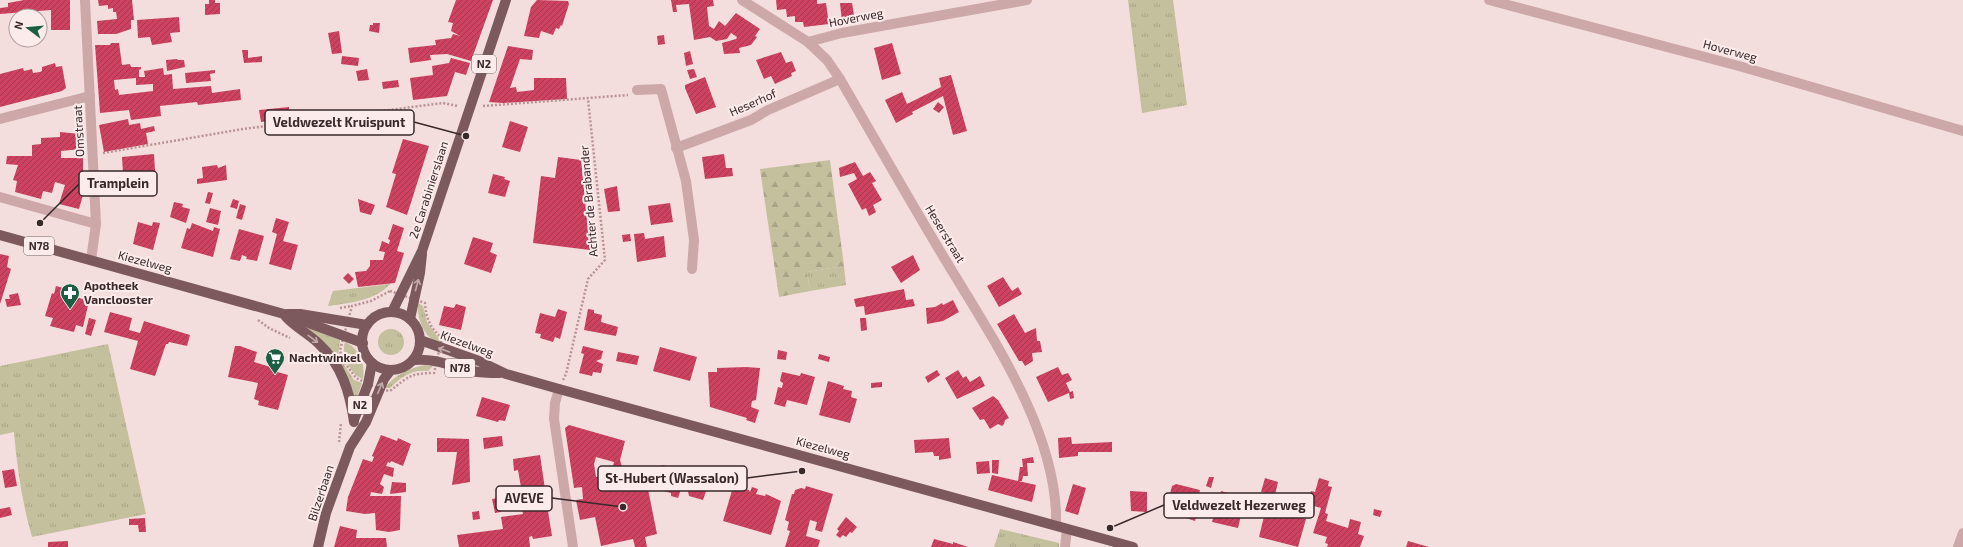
<svg xmlns="http://www.w3.org/2000/svg" width="1963" height="547" viewBox="0 0 1963 547" font-family="'Exo 2',sans-serif">
	<style>
		.grass { fill: url(#grass-tufts) }
		.forest { fill: url(#forest-firs) }
		.building { fill: url(#building-hatch); fill-rule: evenodd }
		.lines { fill: none; stroke-linecap: round; stroke-linejoin: round }
		.path { stroke: #b99293; stroke-width: 2.5; stroke-dasharray: 2 2; stroke-linecap: butt }
		.minor { stroke: #cda8a8; stroke-width: 10 }
		.major { stroke: #7c595d; stroke-width: 10 }
		.oneway { stroke: #c2a9ab }
		.labels { text-anchor: middle; stroke-width: 4; stroke-linejoin: round; paint-order: stroke }
		.shield { fill: #fbebea; stroke: #736364; stroke-width: 1 }
		.shield-label { font-size: 11px; font-weight: bold; fill: #39292b }
		.street-label { font-size: 12px; fill: #39292b; stroke: #fbebea }
		.poi-label { font-size: 12px; font-weight: bold; fill: #39292b; stroke: #fbebea; text-anchor: start }
		.leader { fill: none; stroke: #39292b; stroke-width: 1.5 }
		.callout-dot { fill: #39292b; stroke: #fbebea; stroke-width: 1.5 }
		.callout { fill: #fbebea; stroke: #39292b; stroke-width: 1.5 }
		.callout-label { font-size: 13px; text-anchor: middle; font-weight: bold; fill: #39292b }
	</style>
	<defs>
		<pattern id="grass-tufts" width="24" height="20" patternUnits="userSpaceOnUse"><rect width="24" height="20" fill="#c4bf9c"/><path d="M3 7l-1-3M5 7V3M7 7l1-3M15 17l-1-3M17 17v-4M19 17l1-3" fill="none" stroke="#a9a487"/></pattern>
		<pattern id="forest-firs" width="22" height="20" patternUnits="userSpaceOnUse"><rect width="22" height="20" fill="#c4bf9c"/><path d="M5 1l3.5 6h-7zM16 11l3.5 6h-7z" fill="#a9a487"/></pattern>
		<pattern id="building-hatch" width="6" height="6" patternUnits="userSpaceOnUse"><rect width="6" height="6" fill="#cd4260"/><path d="M-1 1l2-2M0 6l6-6M5 7l2-2" fill="none" stroke="#a7374f"/></pattern>
	</defs>
	<rect width="100%" height="100%" fill="#f4dedd"/>
	<!-- grass -->
	<g class="grass">
		<path d="M1128,0H1173L1187,105L1142,113Z"/>
		<path d="M844,266L846,285L810,291L807,272Z"/>
		<path d="M390,284C375,301 349,303 328,306L333,291Z"/>
		<path d="M418,303L423,306L427,322L440,340L439,344C423,335 417,320 418,303Z"/>
		<path d="M297,324L340,340L338,357L335,356Z"/>
		<circle cx="391" cy="342" r="13"/>
		<path d="M345,342C359,348 365,364 363,379C350,375 341,354 345,342Z"/>
		<path d="M108,344L146,514L32,537C22,502 17,468 14,432L0,435V366Z"/>
		<path d="M341,363H343L354,380L362,383L355,403L346,374Z"/>
		<path d="M425,365L433,366L428,371C412,369 401,377 390,388H385C394,375 410,368 425,365Z"/>
		<path d="M1000,529L1059,543V547H994Z"/>
	</g>
	<!-- forest -->
	<path class="forest" d="M830,160L844,266L807,272L810,291L779,297L760,169Z"/>
	<!-- building -->
	<g class="building">
		<path d="M24,0H70V30H51V10L0,14V8L8,7V3Z"/>
		<path d="M98,0H132L134,20H131V29L116,34H98L97,21L117,19L116,12H113V8L108,9V5L99,6Z"/>
		<path d="M209,0H215V3H220V14L205,15V4H209Z"/>
		<path d="M456,0H493L471,61L447,54L430,55L431,60L410,63L408,48L436,45L435,40L451,38L453,34L460,36L451,31L453,23L448,22Z"/>
		<path d="M537,0L568,1L569,4L562,26L561,25L559,29L556,28L553,35L541,31L539,38L524,36L531,7Z"/>
		<path d="M671,0H713L714,6L707,7L709,26L714,29L719,21L725,26L736,13L760,29L755,36L757,37L751,45L739,48L740,53L724,54L722,43L736,39L737,37L731,33L727,39L716,41L710,37L694,40L689,4L676,5L677,12H673Z"/>
		<path d="M776,0H817V4L826,3L829,24L804,27L803,22H795V16L787,17L786,9L777,10Z"/>
		<path d="M840,3H852L854,15H849L850,21L842,22Z"/>
		<path d="M179,17L180,32L170,33L172,42L152,45L150,37L138,38L137,20Z"/>
		<path d="M373,23H380L379,33L369,31L370,25H373Z"/>
		<path d="M339,31L342,53L332,54L328,33Z"/>
		<path d="M664,35L665,44L658,45L657,36Z"/>
		<path d="M111,43H119L122,65L130,64L131,67H141V69L139,70V77H145L144,71L163,68L164,75L172,74L173,89L211,86L212,93L240,89L241,100L198,105L197,102L160,106L161,116L131,120L129,110L100,113L95,45H110ZM136,78V85L153,84V91L119,95L118,89L115,90L114,80Z"/>
		<path d="M892,43L901,74L882,80L874,48Z"/>
		<path d="M508,46L533,50L532,60L520,59L510,88L516,87L517,92L534,90V78H566L567,99L503,103L489,102Z"/>
		<path d="M242,50H248V58L262,56V62L244,63Z"/>
		<path d="M690,51L693,64L686,66L684,53Z"/>
		<path d="M781,52L786,63L792,61L796,71L791,73L792,76L775,84L771,76L764,79L756,60Z"/>
		<path d="M342,56L359,58L358,66L341,64Z"/>
		<path d="M451,58L470,63L466,75L455,72L447,96L413,100L410,78L433,75L432,66L449,63Z"/>
		<path d="M177,59L178,60H184L185,67L167,71L166,60Z"/>
		<path d="M55,63L56,67L62,66L66,88L62,91L0,107V74L23,68L24,71L32,69L33,73L40,72L42,71V67Z"/>
		<path d="M367,69L369,80L358,81L356,71Z"/>
		<path d="M694,69L697,77L690,79L687,70Z"/>
		<path d="M215,70V73L210,74L211,81L186,83L185,73Z"/>
		<path d="M951,75L967,131L953,135L943,96L912,112L913,114L896,123L885,100L902,92L907,104L941,87L939,78Z"/>
		<path d="M705,77L716,107L696,114L685,88V85Z"/>
		<path d="M398,80L399,87L383,89L382,82Z"/>
		<path d="M938,102L944,107L939,113L933,109Z"/>
		<path d="M289,107V118L261,122L259,110Z"/>
		<path d="M128,119L129,125L140,123L141,129L154,126L155,131L146,133L148,144L104,152L99,125Z"/>
		<path d="M510,121L528,127L520,152L502,147Z"/>
		<path d="M60,132L80,134L81,149L61,151V158H83V195L79,209L59,204L65,185L55,182L52,193L43,191L41,199L15,192L17,181L13,180L18,165L6,164L7,156H32V145L41,144V138L60,137Z"/>
		<path d="M403,139L429,146L407,215L386,207L396,174L392,173Z"/>
		<path d="M154,154L156,187L135,188L134,177L131,174H123L122,157Z"/>
		<path d="M724,154L726,168H732L733,176L705,179L702,157Z"/>
		<path d="M558,157L581,160L590,250L533,243L541,176L555,178Z"/>
		<path d="M855,162L863,176L870,172L876,181L872,183L882,200L873,205L876,212L869,216L866,208L862,210L848,184L857,179L854,173L840,177L839,168Z"/>
		<path d="M217,165L218,168L226,165L227,180L197,184V179L203,178L202,167Z"/>
		<path d="M493,174L505,177L504,179L510,181L505,197L488,193Z"/>
		<path d="M617,186L620,211L608,212L604,189Z"/>
		<path d="M208,192L213,193L210,204L205,203Z"/>
		<path d="M233,199L239,201L237,209L230,207Z"/>
		<path d="M358,199L375,205L371,215L360,212Z"/>
		<path d="M174,202L183,204L182,207L190,209L186,223L170,217Z"/>
		<path d="M670,203L673,222L651,225L648,206Z"/>
		<path d="M240,204L246,206L242,220L236,218Z"/>
		<path d="M210,208L221,211L218,225L206,222Z"/>
		<path d="M276,218L289,222L283,241L298,245L291,270L269,264L277,234L272,232Z"/>
		<path d="M138,222L152,226L153,222L160,223L153,250L133,244Z"/>
		<path d="M192,223L213,231L214,227L220,229L213,257L181,248L187,228L190,229Z"/>
		<path d="M393,224L404,228L397,251L404,253L395,283L358,287L355,272L366,271L370,266V260H383L385,252L379,251L382,241L389,244L390,240L388,239Z"/>
		<path d="M239,229L264,236L257,261L246,259L247,257L242,255L240,261L230,259Z"/>
		<path d="M644,233L645,239L664,236L666,257L637,262L634,234Z"/>
		<path d="M630,234L631,241L623,242L622,235Z"/>
		<path d="M473,237L493,243L490,252L497,255L491,273L464,264Z"/>
		<path d="M0,254L9,256L7,267L11,269L0,304Z"/>
		<path d="M913,255L920,270L901,283L891,267Z"/>
		<path d="M348,273L354,279L349,284L343,278Z"/>
		<path d="M1003,277L1012,291L1018,287L1022,294L999,307L987,286Z"/>
		<path d="M56,286L74,291L72,299L75,300L76,297L89,301L83,327L76,325L74,332L50,326L53,318L45,316L52,293L54,294Z"/>
		<path d="M904,289L906,300L913,299L915,306L865,315L864,306L856,307L854,299Z"/>
		<path d="M18,293L21,305L7,307L5,299H10L9,295Z"/>
		<path d="M953,300L959,312L943,321L927,324L926,308L935,307L942,303L943,305Z"/>
		<path d="M456,304L466,307L461,330L439,325L444,306L454,308Z"/>
		<path d="M558,309L567,312L560,339L555,337L553,342L540,338L541,334L535,333L540,313L555,317Z"/>
		<path d="M588,309L594,310V313L602,315L601,322L618,327L616,336L584,330Z"/>
		<path d="M110,312L132,318L129,330L140,333L144,321L190,335L187,346L169,342L168,344H166L155,376L130,369L138,341L104,332Z"/>
		<path d="M1014,314L1025,333L1036,328L1037,341H1040L1042,352L1032,353L1033,361L1025,366L1022,361H1019L997,324Z"/>
		<path d="M89,318L96,320L91,336L85,334Z"/>
		<path d="M860,318H866L867,330L861,331Z"/>
		<path d="M235,346H240L257,352L254,362L274,368V371L288,375L278,410L258,405L259,401L254,399L258,383L228,377Z"/>
		<path d="M583,346L603,351L601,359L596,361L603,364L601,373L593,372L592,376L579,373L584,354L581,353Z"/>
		<path d="M660,347L697,357L690,381L653,371Z"/>
		<path d="M778,350L787,352L786,360L777,359Z"/>
		<path d="M618,352L639,356L637,365L616,361Z"/>
		<path d="M819,354L830,357L829,362L818,359Z"/>
		<path d="M746,367L760,368L756,400L752,401L751,407L759,410L755,423L746,420L747,418L710,407L708,372H717V368Z"/>
		<path d="M1058,367L1062,375L1068,373L1072,380L1066,383L1070,392L1073,391L1074,398L1070,399L1069,393L1048,402L1036,377Z"/>
		<path d="M937,370L940,375L928,383L925,377Z"/>
		<path d="M958,370L963,378L966,376L970,382L980,376L985,386L957,399L945,378Z"/>
		<path d="M782,372L800,376L801,373L815,377L807,405L787,400L785,407L774,404L778,387L782,388L783,383L780,381Z"/>
		<path d="M828,381L844,386L843,389L852,391L851,397L857,399L850,423L819,415Z"/>
		<path d="M882,382V387L871,388V383Z"/>
		<path d="M993,396L998,400L1009,418L1005,420L1004,424L1002,426L998,424L990,429L984,419L980,420L972,408Z"/>
		<path d="M482,397L510,405L505,421L499,420L498,422L476,416Z"/>
		<path d="M569,425L625,441L620,460L622,467L635,466L636,468L644,469L657,534L645,537L647,547H635L633,539L601,546L595,517L580,520L576,500L583,499L582,487L574,488L565,428ZM596,457L614,462L611,474L596,477L594,464Z"/>
		<path d="M381,435L397,441L398,438L411,444L403,466L391,461L390,463L388,462L386,466L394,468L393,477L384,474L380,484L384,487L382,494L371,492L370,496H401L400,530L389,532L376,530L375,513L365,514L346,511L348,497L363,459L372,462L374,457L372,456Z"/>
		<path d="M502,436L503,446L484,449L483,438Z"/>
		<path d="M1071,437L1072,444L1112,442V452H1078V456L1059,458L1058,438Z"/>
		<path d="M437,438L469,439L470,482L452,485L457,452H437Z"/>
		<path d="M949,438L951,458L939,460V456H934L933,452L915,453L914,440Z"/>
		<path d="M540,455L545,489L537,491V493H522L518,470L514,471L513,459Z"/>
		<path d="M1033,457L1034,463H1027L1028,476H1023L1022,481H1018L1020,467H1023L1022,459Z"/>
		<path d="M992,460H999L998,474L992,473Z"/>
		<path d="M989,461L990,473L977,474L976,462Z"/>
		<path d="M662,465L711,477L703,500L689,496L688,491L681,489L678,498L671,496V493L656,489L655,485Z"/>
		<path d="M14,469L17,486L5,488L2,471Z"/>
		<path d="M992,475L1036,485L1032,502L988,490Z"/>
		<path d="M1209,477H1214L1211,488L1206,486Z"/>
		<path d="M1265,478L1278,482L1275,495L1261,492Z"/>
		<path d="M1319,478L1329,481L1328,486L1332,487L1325,513L1328,514L1326,521L1348,528L1350,519L1361,522L1358,534L1364,536L1360,547H1327L1328,544L1325,543L1327,537L1313,533L1321,508L1307,504L1311,491L1315,492Z"/>
		<path d="M392,482L406,483V492L390,494Z"/>
		<path d="M1073,484L1086,488L1078,515L1065,511Z"/>
		<path d="M1176,484L1200,490L1197,502L1200,503L1195,521L1186,518L1187,515L1166,509L1172,486Z"/>
		<path d="M806,486L833,494L822,532L815,530L817,522L810,520L806,536L820,540L818,547H785L790,531L787,530L789,522L785,520L792,494H794L795,490L801,488L805,489Z"/>
		<path d="M733,487L741,490V487L749,490L750,492L752,487L758,489L756,494L765,496L766,494L781,501L771,535L723,521Z"/>
		<path d="M1130,491L1147,492V512L1131,511Z"/>
		<path d="M1221,491L1245,498L1238,528L1212,522Z"/>
		<path d="M509,496L511,503L500,505L501,512L495,513L492,499Z"/>
		<path d="M547,505L552,536L533,539L532,536L529,537L530,547H459L457,535L503,529L501,517L523,514L522,509Z"/>
		<path d="M10,507L12,515L0,518V509Z"/>
		<path d="M1266,508L1306,519L1298,547L1259,537Z"/>
		<path d="M1374,509L1382,511L1380,517L1373,515Z"/>
		<path d="M479,511L480,519L473,520L472,512Z"/>
		<path d="M846,517L857,527L852,533L850,532L846,537L843,535L840,538L836,535L839,531L837,529Z"/>
		<path d="M145,518L146,532H139L138,525H129V519Z"/>
		<path d="M340,526L357,530L356,538H386L387,547H334Z"/>
		<path d="M934,539L953,544V542L968,547H931Z"/>
		<path d="M68,541V547H48V542Z"/>
		<path d="M1408,541L1429,547H1406Z"/>
	</g>
	<g class="lines">
		<!-- path -->
		<g class="path">
			<path d="M483,106L628,95"/>
			<path d="M103,153L243,129L443,103L458,106"/>
			<path d="M390,291L425,303C426,318 430,328 442,338L434,373C410,373 408,377 390,391L379,389L356,378L342,359L340,350L352,306L371,301Z"/>
			<path d="M340,308L352,306"/>
			<path d="M258,320L269,328L290,338"/>
			<path d="M563,380L566,374L588,279L605,260L588,99"/>
			<path d="M339,442L341,423"/>
		</g>
		<!-- minor -->
		<g class="minor">
			<path d="M85,0L96,224L91,260"/>
			<path d="M742,0L808,42L827,60L840,79C873,136 906,194 940,251C987,330 1059,431 1056,525"/>
			<path d="M1489,0L1739,66L1963,131"/>
			<path d="M808,42L842,33L1027,0"/>
			<path d="M637,90L661,89L686,181L694,240L692,269"/>
			<path d="M0,119L90,96"/>
			<path d="M676,148L751,120L768,110L840,79"/>
			<path d="M0,197L96,224"/>
			<path d="M559,389L555,403L554,419L573,547"/>
			<path d="M1065,547L1067,529"/>
			<path d="M1958,547L1963,533"/>
		</g>
		<!-- major -->
		<g class="major">
			<path d="M0,235L284,314L363,343"/>
			<path d="M392,312L422,251L506,0"/>
			<circle cx="391" cy="341" r="29"/>
			<path d="M288,314H300L367,325"/>
			<path d="M286,317C296,328 309,334 319,344C342,365 350,393 354,422"/>
			<path d="M410,319L420,273L422,254"/>
			<path d="M420,340L479,361L506,374L559,389L1133,547"/>
			<path d="M414,360C434,358 452,366 472,371C481,373 491,373 500,373"/>
			<path d="M354,420L368,384L372,363"/>
			<path d="M318,547L326,513L350,447L366,422L384,379L390,371"/>
		</g>
	</g>
	<!-- one-way arrows -->
	<defs><path id="oneway-shaft" d="M-6 0H5M1.5-3L5.5 0L1.5 3" fill="none" stroke-width="1.6" stroke-linecap="round" stroke-linejoin="round"/></defs>
	<g class="oneway">
		<use href="#oneway-shaft" transform="translate(417 285) rotate(-75)"/>
		<use href="#oneway-shaft" transform="translate(313 339) rotate(36)"/>
		<use href="#oneway-shaft" transform="translate(444 350) rotate(-161)"/>
		<use href="#oneway-shaft" transform="translate(380 388) rotate(-67)"/>
	</g>
	<!-- icons -->
	<defs>
		<symbol id="pharmacy-pin" viewBox="-11 -11 22 30"><path d="M0 17L-7.5 6A9.5 9.5 0 1 1 7.5 6Z" fill="#1b5e43" stroke="#fbebea"/><path d="M-2-6h4v4h4v4h-4v4h-4v-4h-4v-4h4Z" fill="#fff"/></symbol>
		<symbol id="supermarket-pin" viewBox="-11 -11 22 30"><path d="M0 17L-7.5 6A9.5 9.5 0 1 1 7.5 6Z" fill="#1b5e43" stroke="#fbebea"/><path d="M-6-5.5h2.5l.6 2H6L4.5 2H-2.5L-4.4-4H-6ZM-1.5 3.2a1.3 1.3 0 1 0 .1 0ZM3 3.2a1.3 1.3 0 1 0 .1 0Z" fill="#fff"/></symbol>
	</defs>
	<g fill-rule="evenodd">
		<use href="#pharmacy-pin" x="59" y="282" width="22" height="30"/>
		<use href="#supermarket-pin" x="264" y="347" width="22" height="30"/>
	</g>
	<g class="labels">
		<!-- shield labels -->
		<g class="shield">
			<rect x="472" y="55" width="24" height="18" rx="3"/>
			<rect x="24" y="237" width="30" height="18" rx="3"/>
			<rect x="445" y="359" width="30" height="18" rx="3"/>
			<rect x="348" y="396" width="24" height="18" rx="3"/>
		</g>
		<g class="shield-label">
			<text x="484" y="68">N2</text>
			<text x="39" y="250">N78</text>
			<text x="460" y="372">N78</text>
			<text x="360" y="409">N2</text>
		</g>
		<!-- street labels -->
		<g class="street-label">
			<text transform="translate(856 18) rotate(-11)" y="4">Hoverweg</text>
			<text transform="translate(1730 51) rotate(15)" y="4">Hoverweg</text>
			<text transform="translate(753 103) rotate(-24)" y="4">Heserhof</text>
			<text transform="translate(79 131) rotate(-93)" y="4">Omstraat</text>
			<text transform="translate(429 190) rotate(-72)" y="4">2e Carabinierslaan</text>
			<text transform="translate(589 201) rotate(-95)" y="4">Achter de Brabander</text>
			<text transform="translate(945 234) rotate(59)" y="4">Heserstraat</text>
			<text transform="translate(145 262) rotate(15)" y="4">Kiezelweg</text>
			<text transform="translate(467 344) rotate(20)" y="4">Kiezelweg</text>
			<text transform="translate(823 448) rotate(15)" y="4">Kiezelweg</text>
			<text transform="translate(321 493) rotate(-72)" y="4">Bilzerbaan</text>
		</g>
		<!-- poi labels -->
		<g class="poi-label">
			<text x="84" y="290">Apotheek<tspan x="84" dy="14">Vanclooster</tspan></text>
			<text x="289" y="362">Nachtwinkel</text>
		</g>
	</g>
	<!-- callouts -->
	<path class="leader" d="M466 136L414 122M40 223L79 184M802 471L747 478M623 507L552 498M1110 528L1164 505"/>
	<g class="callout-dot">
		<circle cx="466" cy="136" r="4"/>
		<circle cx="40" cy="223" r="4"/>
		<circle cx="802" cy="471" r="4"/>
		<circle cx="623" cy="507" r="4"/>
		<circle cx="1110" cy="528" r="4"/>
	</g>
	<g class="callout">
		<rect x="265" y="110" width="149" height="25" rx="4"/>
		<rect x="79" y="171" width="78" height="25" rx="4"/>
		<rect x="598" y="466" width="149" height="25" rx="4"/>
		<rect x="496" y="486" width="56" height="25" rx="4"/>
		<rect x="1164" y="493" width="150" height="25" rx="4"/>
	</g>
	<g class="callout-label">
		<text x="339" y="127">Veldwezelt Kruispunt</text>
		<text x="118" y="188">Tramplein</text>
		<text x="672" y="483">St-Hubert (Wassalon)</text>
		<text x="524" y="503">AVEVE</text>
		<text x="1239" y="510">Veldwezelt Hezerweg</text>
	</g>
	<!-- north arrow -->
	<g transform="translate(28 28) rotate(286)"><circle r="19" fill="#fbebea" stroke="#ad9d9e"/>
	<path d="M0-3L7 15L0 10L-7 15Z" fill="#1b5e43"/>
	<text y="-6" font-size="11" font-weight="bold" text-anchor="middle" fill="#39292b">N</text>
	</g>
</svg>
